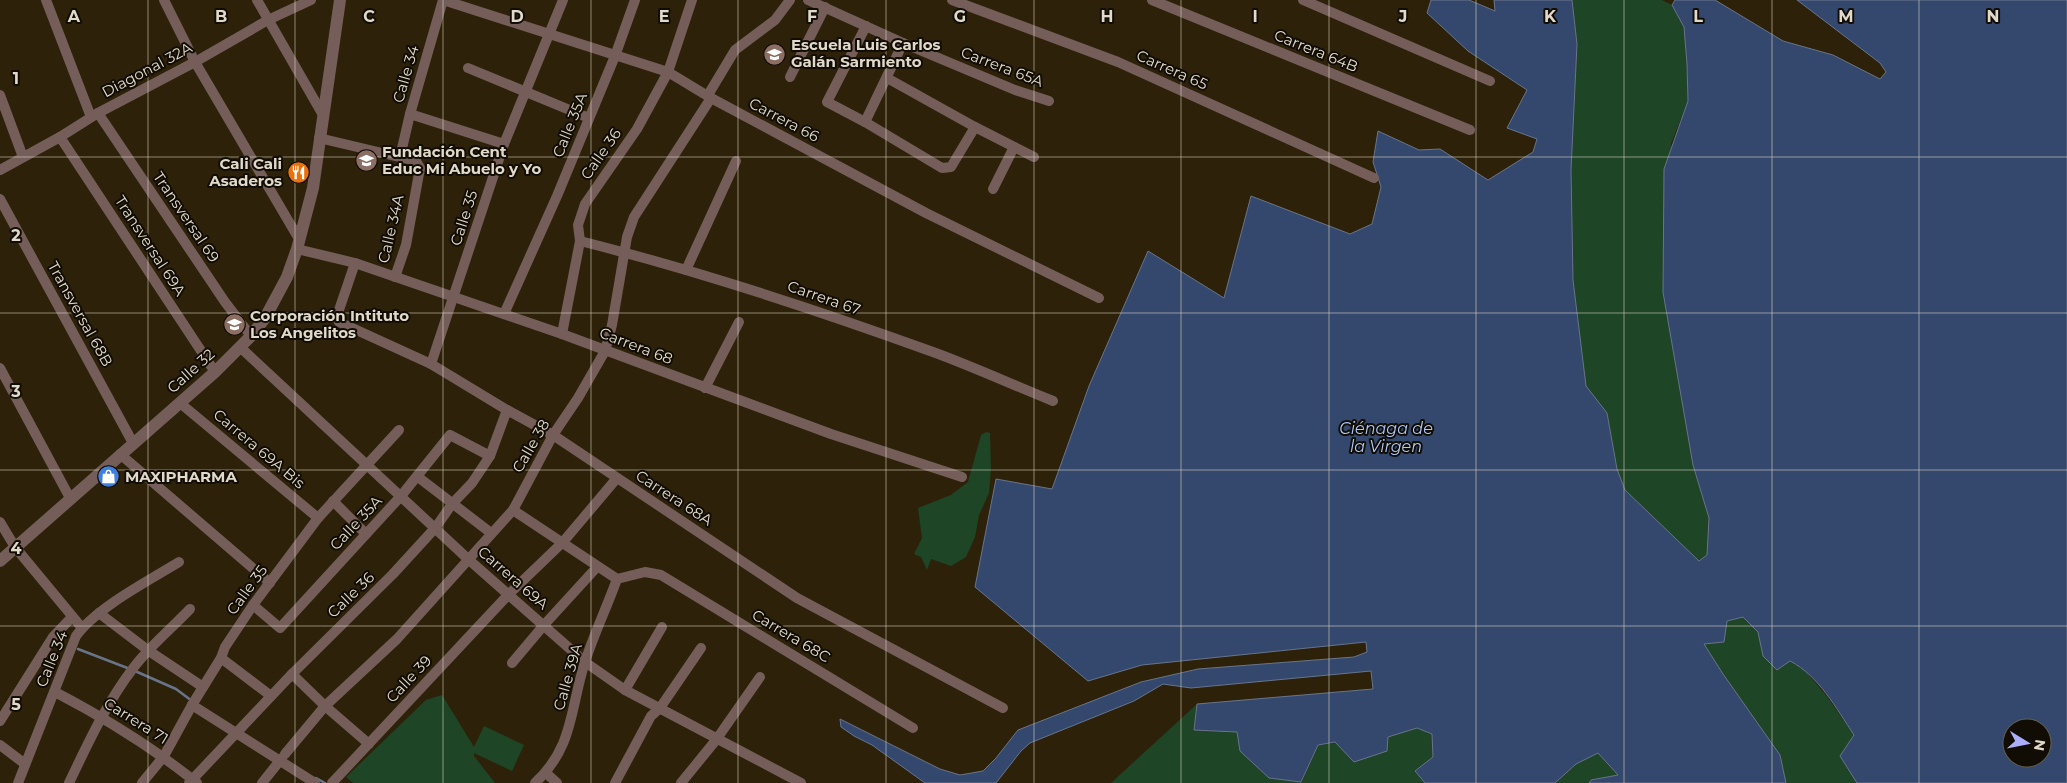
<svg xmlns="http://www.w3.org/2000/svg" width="2067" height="783" viewBox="0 0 2067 783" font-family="Montserrat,sans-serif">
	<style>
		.green { fill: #1e4526 }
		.water { fill: #34486e; stroke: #68748a; fill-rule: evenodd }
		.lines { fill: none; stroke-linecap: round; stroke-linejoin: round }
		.stream { stroke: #68748a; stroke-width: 2.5 }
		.minor { stroke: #755e5a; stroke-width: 10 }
		.tertiary { stroke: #755e5a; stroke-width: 12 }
		.grid { fill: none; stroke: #e1dacb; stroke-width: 1; stroke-opacity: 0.55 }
		.labels { text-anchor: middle; stroke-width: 4; stroke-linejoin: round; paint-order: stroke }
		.poi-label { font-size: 15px; font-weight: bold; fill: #e1dacb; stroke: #110c04; text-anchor: start }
		.street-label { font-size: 15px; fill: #e1dacb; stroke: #110c04 }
		.water-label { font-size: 16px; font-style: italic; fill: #acc9fc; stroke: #110c04 }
		.grid-label { font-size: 16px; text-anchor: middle; font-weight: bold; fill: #e1dacb; stroke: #110c04; stroke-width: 4; stroke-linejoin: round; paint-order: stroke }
	</style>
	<rect width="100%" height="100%" fill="#2d2209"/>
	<!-- green -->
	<g class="green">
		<path d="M1572,0H1662L1672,5L1684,27L1687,64L1688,101L1671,144L1663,292L1693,465L1709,518L1707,555L1699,561L1625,490L1617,469L1607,413L1586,387L1573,280L1571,170L1577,44Z"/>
		<path d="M986,432L990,433L991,469L989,493L979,515L975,537L966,557L951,566L931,559L927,570L921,557L914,554L922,538L918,508L951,495L968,482L981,435Z"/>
		<path d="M1743,617L1758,632L1763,656L1777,670L1789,661L1803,668L1826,695L1854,735L1841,756L1857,783H1786L1780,755L1723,674L1703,643L1723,642L1727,621Z"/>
		<path d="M442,695L474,747L484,726L524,745L512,771L474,753V756L495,783H353L346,777L426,700Z"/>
		<path d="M1197,704L1194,730L1237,732L1269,777L1302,782L1318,745L1388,737L1417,728L1432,734L1433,757L1415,771L1425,783H1111Z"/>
		<path d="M1598,753L1618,775L1591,780L1589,783H1555L1576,764Z"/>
	</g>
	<!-- water -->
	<path class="water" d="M1431,0H1469L1495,11L1494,0H1572L1577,44L1571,170L1573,280L1586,386L1607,413L1617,469L1625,490L1699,561L1707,555L1709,518L1693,465L1663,292L1664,169L1688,101L1687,64L1684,27L1672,5L1675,0H1715L1783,41L1833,55L1880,79L1886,72L1880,63L1797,0H2067V783H1857L1840,756L1854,735C1836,708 1819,676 1790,661L1777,670L1763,656L1758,632L1743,617L1727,621L1724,642L1704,644L1723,674L1780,755L1786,783H1589L1591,780L1618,775L1598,753L1576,764L1555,783H1425L1415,771L1433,757L1432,734L1417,728L1388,737L1387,751L1354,762L1335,742L1318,745L1301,782L1269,778L1240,751L1237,732L1194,730L1197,704L1373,689L1371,671L1191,688L1163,684L1134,701L1030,743L1021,751L996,783H925L872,745L854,736L841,727L840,719L940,769L960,775L983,771L996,758L1018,730L1141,682L1198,669L1354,657L1367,652L1366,642L1142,665L1088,681L975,587L996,479L1052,489L1089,386L1148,251L1224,298L1251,196L1350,234L1372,224L1381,187L1373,162L1378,131L1419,150L1440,149L1488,180L1533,152L1537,139L1507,128L1527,90L1468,51L1427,13ZM2012,728H2042V758H2012Z"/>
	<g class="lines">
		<!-- stream -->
		<g class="stream">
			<path d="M78,649L130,669"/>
			<path d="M135,671L176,689L192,701"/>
			<path d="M316,778L325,783"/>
		</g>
		<!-- minor -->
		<g class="minor">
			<path d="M46,0L91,117"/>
			<path d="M164,0L195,62L299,239"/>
			<path d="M257,0L323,115"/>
			<path d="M443,0L668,72L711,98L926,213L1099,298"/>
			<path d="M808,0L903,43L1015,90L1049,101"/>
			<path d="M952,0L1118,62L1374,178"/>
			<path d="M1152,0L1470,130"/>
			<path d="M1303,0L1490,81"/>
			<path d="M866,26L827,102L865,122L942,168L951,167L975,127"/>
			<path d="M468,68L589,118"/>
			<path d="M790,77L825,7"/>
			<path d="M887,78L975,127L1034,157"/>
			<path d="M0,95L23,157"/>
			<path d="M708,95L735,50L775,20L790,0"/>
			<path d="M98,113L225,302L251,336"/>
			<path d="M410,114L504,144"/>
			<path d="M865,122L903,43"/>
			<path d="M60,137L215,372"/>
			<path d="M319,138L416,161L420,168L406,245L395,277"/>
			<path d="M400,157L410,114L443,0"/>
			<path d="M0,170L60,137L98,113L195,62L268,20L311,0"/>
			<path d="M993,189L1014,147"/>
			<path d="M0,199L133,443"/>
			<path d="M580,241C700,271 817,310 933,352C974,367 1013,385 1053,401"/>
			<path d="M297,249L355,263L562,334L831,434L962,477"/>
			<path d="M355,263L339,310L337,318L339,322L431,364L507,410L553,435L797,598L1003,708"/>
			<path d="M686,270L736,161"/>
			<path d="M504,314L557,196L615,56L635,0"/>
			<path d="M562,334L580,241L578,225L585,204L637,129L668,72L692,0"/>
			<path d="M241,348L468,559L585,662L625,690L801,783"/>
			<path d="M431,364L504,144L563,0"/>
			<path d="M0,368L70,498"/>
			<path d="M705,388L739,322"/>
			<path d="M180,403L318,518"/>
			<path d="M120,454L270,583"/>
			<path d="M418,477L491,533"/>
			<path d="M333,501L366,534"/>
			<path d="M513,510L617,579"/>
			<path d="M0,522L15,547L82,628"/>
			<path d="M253,605L280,628L401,496L450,435L490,456"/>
			<path d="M99,613L149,651L203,687"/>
			<path d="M221,658L271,696"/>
			<path d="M512,663L544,625L597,567"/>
			<path d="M292,674L325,706L369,744"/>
			<path d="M625,690L662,627"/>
			<path d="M55,692C105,718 152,747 197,783"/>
			<path d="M192,705L315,783"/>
			<path d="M0,721L53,637L72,617"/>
			<path d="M0,745L25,764"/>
			<path d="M285,754L325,706L397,639L513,510L553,435L578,398L605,351L612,325L627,237L634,217L711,98"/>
			<path d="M546,773L557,783"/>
			<path d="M18,783L76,636C96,608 148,581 179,562"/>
			<path d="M69,783C88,743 107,702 134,667C150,646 172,628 190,609"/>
			<path d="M142,783L164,756L192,705L221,658L225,647L253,605L318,518L399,430"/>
			<path d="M189,783L292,674L393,574L436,527L452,504L472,483L490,456L507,410"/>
			<path d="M262,783L282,758"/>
			<path d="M332,783L508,595L563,542L617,478"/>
			<path d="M535,783C574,747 570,708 585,662C594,634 607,607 617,579L645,572L661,575L913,728"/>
			<path d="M615,783L651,716L660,708L701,648"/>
			<path d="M681,783L716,740L760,677"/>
		</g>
		<!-- tertiary -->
		<path class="tertiary" d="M0,561L215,372L251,336L265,318L287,277L297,249L313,188L340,0"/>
	</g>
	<!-- grid -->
	<path class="grid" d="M148,0V783M295,0V783M443,0V783M591,0V783M738,0V783M886,0V783M1034,0V783M1181,0V783M1329,0V783M1476,0V783M1624,0V783M1772,0V783M1919,0V783M0,157H2067M0,313H2067M0,470H2067M0,626H2067"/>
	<!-- icons -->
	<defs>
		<symbol id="school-disc" viewBox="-11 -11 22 22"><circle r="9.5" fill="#8d6e63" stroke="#110c04"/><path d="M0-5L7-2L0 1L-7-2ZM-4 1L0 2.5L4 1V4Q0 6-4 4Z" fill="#fff"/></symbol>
		<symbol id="restaurant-disc" viewBox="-11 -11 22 22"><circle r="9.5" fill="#e8710a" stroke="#110c04"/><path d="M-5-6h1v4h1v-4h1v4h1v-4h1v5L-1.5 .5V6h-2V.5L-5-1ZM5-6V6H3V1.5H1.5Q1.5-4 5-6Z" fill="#fff"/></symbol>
		<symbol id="shop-disc" viewBox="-11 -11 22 22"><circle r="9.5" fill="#3f7fe0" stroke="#110c04"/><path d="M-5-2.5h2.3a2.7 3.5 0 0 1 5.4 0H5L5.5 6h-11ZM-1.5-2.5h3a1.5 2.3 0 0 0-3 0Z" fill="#fff"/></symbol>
	</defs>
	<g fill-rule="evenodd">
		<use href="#school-disc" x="762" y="42" width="25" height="25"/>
		<use href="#school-disc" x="354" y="148" width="25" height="25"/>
		<use href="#restaurant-disc" x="286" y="160" width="25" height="25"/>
		<use href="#school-disc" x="222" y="312" width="25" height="25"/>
		<use href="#shop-disc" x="96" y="464" width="25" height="25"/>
	</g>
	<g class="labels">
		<!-- poi labels -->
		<g class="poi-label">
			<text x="791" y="50">Escuela Luis Carlos<tspan x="791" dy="17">Galán Sarmiento</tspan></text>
			<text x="382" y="157">Fundación Cent<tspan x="382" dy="17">Educ Mi Abuelo y Yo</tspan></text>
			<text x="282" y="169" text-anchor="end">Cali Cali<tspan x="282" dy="17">Asaderos</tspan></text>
			<text x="250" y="321">Corporación Intituto<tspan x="250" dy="17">Los Angelitos</tspan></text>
			<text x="125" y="482">MAXIPHARMA</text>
		</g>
		<!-- street labels -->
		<g class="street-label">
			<text transform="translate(1316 51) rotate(22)" y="5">Carrera 64B</text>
			<text transform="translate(1002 67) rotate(21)" y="5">Carrera 65A</text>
			<text transform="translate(147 70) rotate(-28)" y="5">Diagonal 32A</text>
			<text transform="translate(1172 70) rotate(24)" y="5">Carrera 65</text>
			<text transform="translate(406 74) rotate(-74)" y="5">Calle 34</text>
			<text transform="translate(784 120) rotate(28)" y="5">Carrera 66</text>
			<text transform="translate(570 125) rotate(-68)" y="5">Calle 35A</text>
			<text transform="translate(601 154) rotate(-55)" y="5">Calle 36</text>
			<text transform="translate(186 217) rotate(56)" y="5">Transversal 69</text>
			<text transform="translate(464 218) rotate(-72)" y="5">Calle 35</text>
			<text transform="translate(391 229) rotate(-77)" y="5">Calle 34A</text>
			<text transform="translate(150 246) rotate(57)" y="5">Transversal 69A</text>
			<text transform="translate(824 298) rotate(19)" y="5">Carrera 67</text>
			<text transform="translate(80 314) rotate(61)" y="5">Transversal 68B</text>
			<text transform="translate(636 346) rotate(21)" y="5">Carrera 68</text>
			<text transform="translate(191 371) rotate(-42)" y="5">Calle 32</text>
			<text transform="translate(531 446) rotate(-60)" y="5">Calle 38</text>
			<text transform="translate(259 449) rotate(40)" y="5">Carrera 69A Bis</text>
			<text transform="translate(674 498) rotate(33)" y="5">Carrera 68A</text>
			<text transform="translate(356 523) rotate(-47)" y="5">Calle 35A</text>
			<text transform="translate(513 578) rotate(41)" y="5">Carrera 69A</text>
			<text transform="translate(247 590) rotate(-54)" y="5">Calle 35</text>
			<text transform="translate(351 595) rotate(-44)" y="5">Calle 36</text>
			<text transform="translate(791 636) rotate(31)" y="5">Carrera 68C</text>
			<text transform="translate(52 659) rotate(-68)" y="5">Calle 34</text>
			<text transform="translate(568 677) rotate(-74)" y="5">Calle 39A</text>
			<text transform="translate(409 679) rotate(-47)" y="5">Calle 39</text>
			<text transform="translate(136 721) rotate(32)" y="5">Carrera 71</text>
		</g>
		<!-- water labels -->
		<g class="water-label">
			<text x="1386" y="434">Ciénaga de<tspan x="1386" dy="18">la Virgen</tspan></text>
		</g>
	</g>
	<g class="grid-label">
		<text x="74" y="22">A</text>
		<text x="221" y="22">B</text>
		<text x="369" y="22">C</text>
		<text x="517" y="22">D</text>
		<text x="664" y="22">E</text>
		<text x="812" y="22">F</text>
		<text x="960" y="22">G</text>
		<text x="1107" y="22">H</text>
		<text x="1255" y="22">I</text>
		<text x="1403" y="22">J</text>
		<text x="1550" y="22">K</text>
		<text x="1698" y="22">L</text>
		<text x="1846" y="22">M</text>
		<text x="1993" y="22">N</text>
		<text x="16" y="84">1</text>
		<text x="16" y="241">2</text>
		<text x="16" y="397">3</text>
		<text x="16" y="554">4</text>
		<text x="16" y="710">5</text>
	</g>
	<!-- north arrow -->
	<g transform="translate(2027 743) rotate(100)"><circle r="24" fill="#110c04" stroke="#645e54"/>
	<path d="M0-4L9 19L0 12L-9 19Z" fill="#abaffb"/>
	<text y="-8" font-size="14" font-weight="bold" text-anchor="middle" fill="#e1dacb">N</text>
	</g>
</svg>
